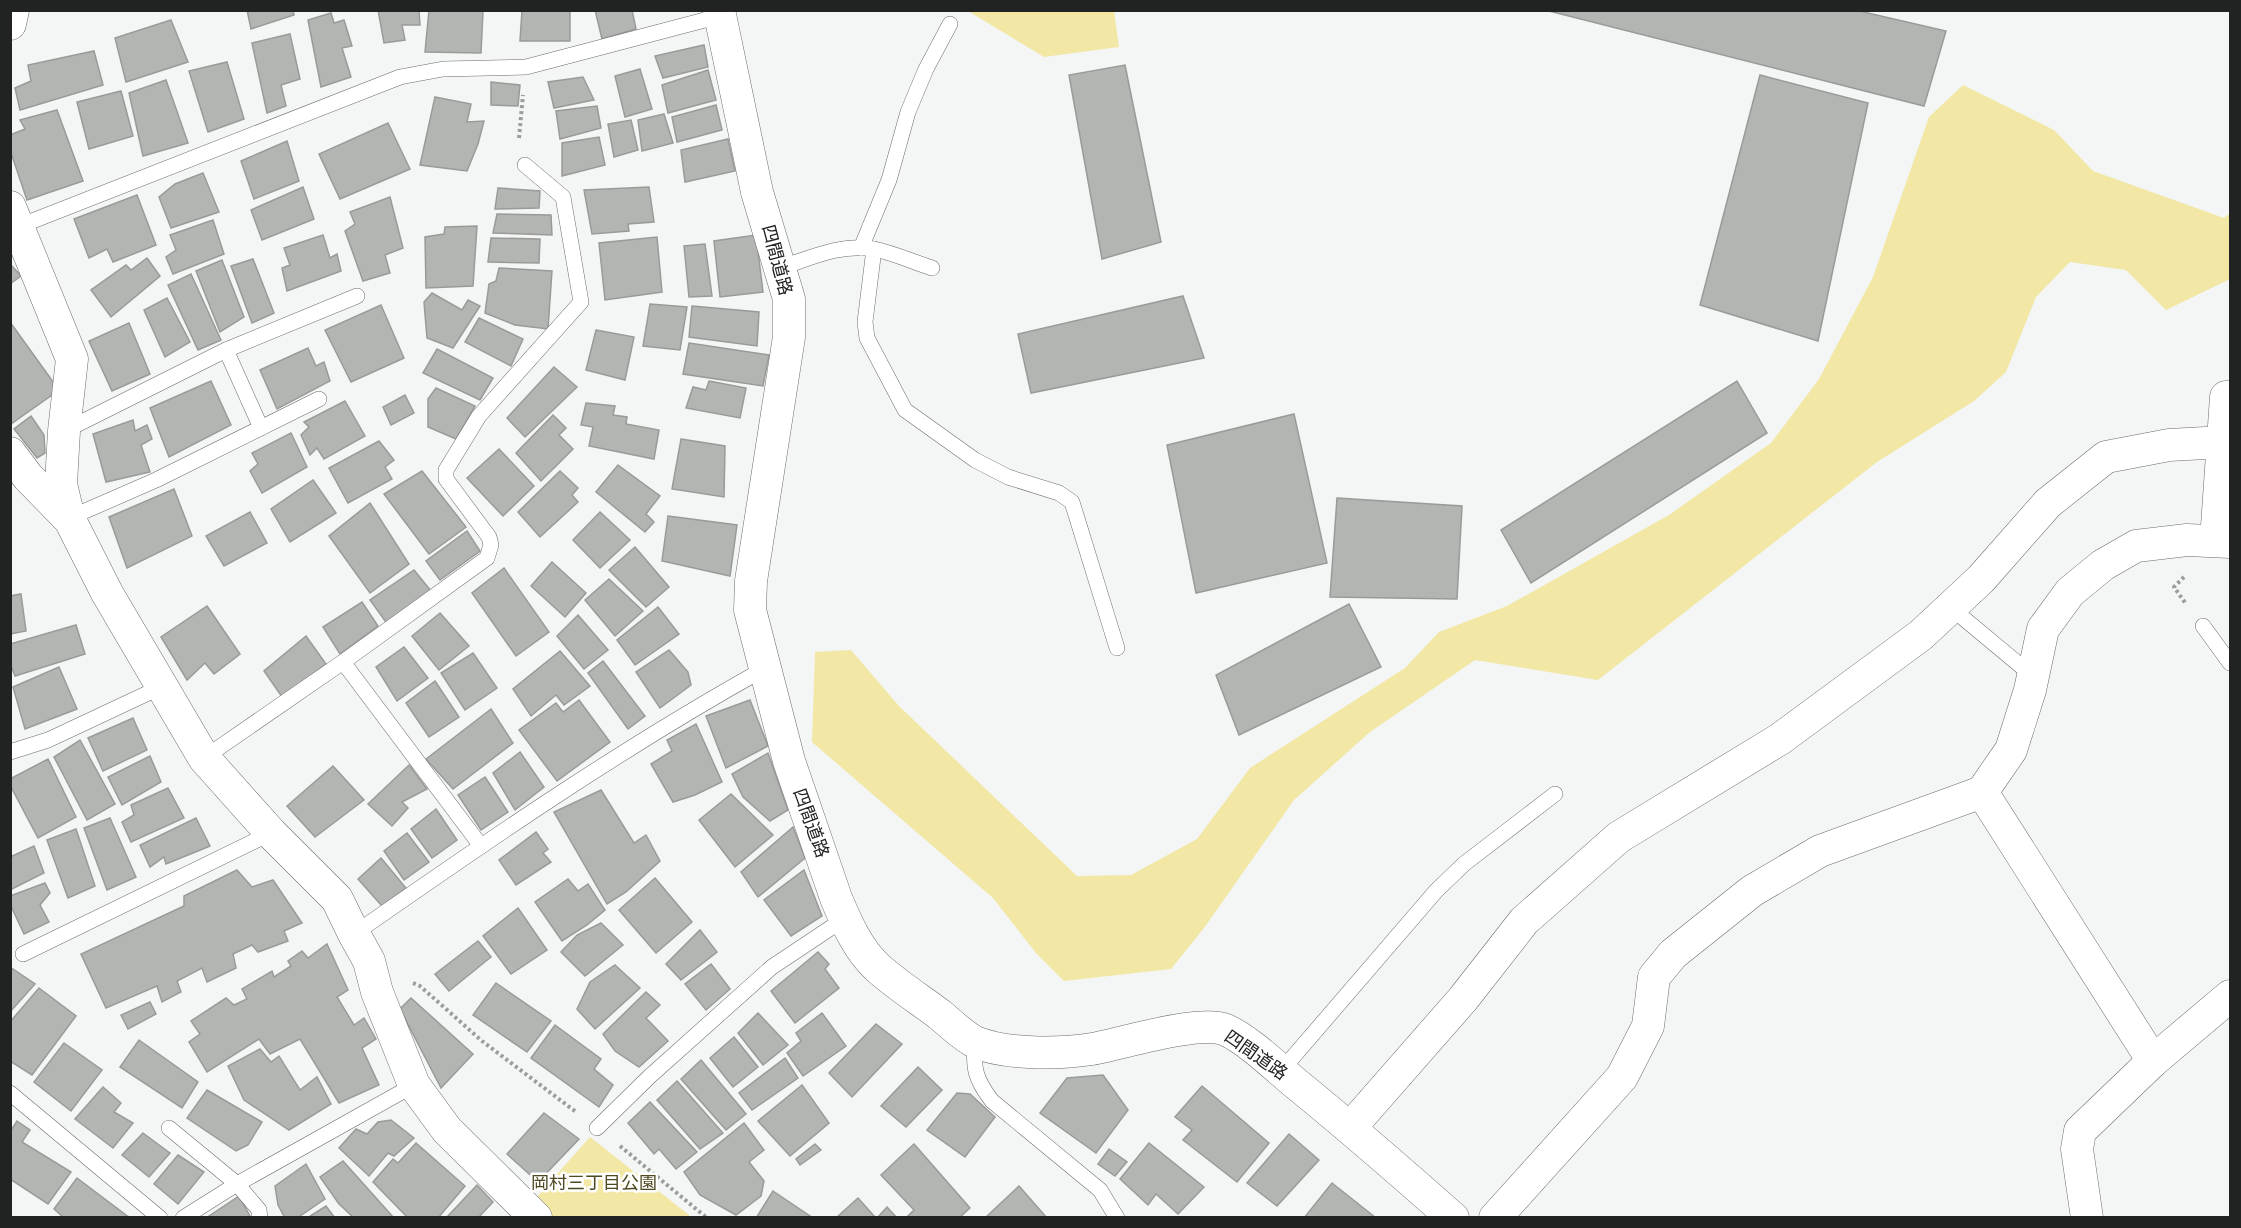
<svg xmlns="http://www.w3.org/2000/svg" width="2241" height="1228" viewBox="0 0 2241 1228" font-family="Manrope,'Noto Sans JP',sans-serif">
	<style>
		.green { fill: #f2e7a5 }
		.building { fill: #b3b5b2; stroke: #9a9b98; stroke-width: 1.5 }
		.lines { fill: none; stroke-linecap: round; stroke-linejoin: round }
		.service-casing { stroke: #6a6d6b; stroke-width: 16 }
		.minor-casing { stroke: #6a6d6b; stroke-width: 33 }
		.path { stroke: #9b9d9c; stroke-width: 4; stroke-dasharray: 3 3; stroke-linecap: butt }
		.service { stroke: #fff; stroke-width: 15 }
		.minor { stroke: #fff; stroke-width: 32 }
		.labels { text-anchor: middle; stroke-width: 5; stroke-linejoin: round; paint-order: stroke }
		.street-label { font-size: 18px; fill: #212222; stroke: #fff }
		.park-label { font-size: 18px; fill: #4f4921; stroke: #fff }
	</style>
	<rect width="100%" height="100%" fill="#f3f6f4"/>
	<!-- green -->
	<g class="green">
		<path d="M968,11H1114L1119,47L1044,57Z"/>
		<path d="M1963,85L2054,130L2093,171L2224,218L2230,213V279L2166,310L2126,270L2070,262L2036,297L2006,372L1974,401L1877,462L1598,680L1475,660L1370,732L1294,800L1204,928L1171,969L1064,981L1036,953L993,898L812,742L815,652L851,650L899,706L1077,876L1131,875L1197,839L1250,768L1405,668L1439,632L1507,606L1669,515L1771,443L1819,379L1873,277L1929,117Z"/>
		<path d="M590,1137L689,1215L688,1218L554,1217L535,1199Z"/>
	</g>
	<!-- building -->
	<g class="building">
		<path d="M247,10H293L294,15L251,29Z"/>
		<path d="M378,10H419L420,25H402L405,40L384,43Z"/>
		<path d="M429,10L483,11L481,53L425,52Z"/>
		<path d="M522,10H570V41H520Z"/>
		<path d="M595,10H632L636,29L602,39Z"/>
		<path d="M1545,10H1855L1946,31L1924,106Z"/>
		<path d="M331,13L334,23L344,20L352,46L342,48L351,77L321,87L308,20Z"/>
		<path d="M171,20L188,62L126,82L115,38Z"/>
		<path d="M290,34L300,79L281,85L286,106L267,113L252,43Z"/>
		<path d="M704,45L708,67L663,78L655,56Z"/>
		<path d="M94,51L103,85L20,110L15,88L31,81L28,65Z"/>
		<path d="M227,62L244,119L208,132L189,71Z"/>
		<path d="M1125,65L1161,242L1102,259L1069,75Z"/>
		<path d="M640,69L652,109L625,117L615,76Z"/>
		<path d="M708,70L716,100L668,113L662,85Z"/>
		<path d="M1760,75L1868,103L1818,341L1700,305Z"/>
		<path d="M583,77L594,100L554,108L548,82Z"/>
		<path d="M166,80L188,143L143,156L129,93Z"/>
		<path d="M491,82L520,85L518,106L491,105Z"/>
		<path d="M121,91L133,136L89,149L77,102Z"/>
		<path d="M435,97L471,104L467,122L484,121L478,144L467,171L420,165Z"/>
		<path d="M716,105L722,130L677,142L672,117Z"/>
		<path d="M597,106L601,128L560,139L556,111Z"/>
		<path d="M57,110L83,181L27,200L10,150V135L25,129L20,120Z"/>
		<path d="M664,114L673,143L642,151L638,120Z"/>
		<path d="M631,120L638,150L614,157L608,124Z"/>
		<path d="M388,123L410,169L340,199L319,154Z"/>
		<path d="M599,137L605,165L562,176V143Z"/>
		<path d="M728,139L735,171L685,182L681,150Z"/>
		<path d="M287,141L299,181L254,199L241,161Z"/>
		<path d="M203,173L219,212L171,228L159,197L175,184Z"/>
		<path d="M303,187L314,219L262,240L251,210Z"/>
		<path d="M649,187L654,222L628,224L629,231L592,234L584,190Z"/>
		<path d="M498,188L540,191L539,208L495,209Z"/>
		<path d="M137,195L156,245L113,262L107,249L89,258L74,219Z"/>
		<path d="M390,197L403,248L385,255L390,273L363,281L345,231L355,224L350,212Z"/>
		<path d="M497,214L551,215L552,235L493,233Z"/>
		<path d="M213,220L224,254L173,274L166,257L176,250L170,235Z"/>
		<path d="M477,226L473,286L426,288L425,237L444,234L445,227Z"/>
		<path d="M323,235L330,258L337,254L341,271L287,291L282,268L290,265L284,248Z"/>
		<path d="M756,235L763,292L720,297L714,241Z"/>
		<path d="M657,237L662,292L605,300L599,243Z"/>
		<path d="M491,238L540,239L539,263L488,262Z"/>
		<path d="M705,244L712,296L689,297L684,246Z"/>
		<path d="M147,258L160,276L111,317L91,290L126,265L131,270Z"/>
		<path d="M253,259L274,313L252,323L231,266Z"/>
		<path d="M222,260L244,317L220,332L196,271Z"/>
		<path d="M10,264L21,276L10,284Z"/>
		<path d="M499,268L552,271L548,329L515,325L485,313L489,284L496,281Z"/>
		<path d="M191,274L221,340L198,350L168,285Z"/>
		<path d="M432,293L462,310L468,300L480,306L453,348L427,338L424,302Z"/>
		<path d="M1183,296L1204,358L1031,393L1018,334Z"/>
		<path d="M167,298L190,342L165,357L144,310Z"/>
		<path d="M650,304L687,307L680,350L643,346Z"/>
		<path d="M381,305L404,358L351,382L325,330Z"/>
		<path d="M692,306L759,312L757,346L689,337Z"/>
		<path d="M479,318L523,339L511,366L465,342Z"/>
		<path d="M10,322L59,390L11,424H10Z"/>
		<path d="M129,323L150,374L112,391L89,341Z"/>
		<path d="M596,330L634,337L625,380L586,370Z"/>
		<path d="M689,343L769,355L763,386L683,374Z"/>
		<path d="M308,348L316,366L324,362L330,381L277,409L260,370Z"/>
		<path d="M437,349L493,378L480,400L423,373Z"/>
		<path d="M554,367L577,387L525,437L507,418Z"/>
		<path d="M211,381L231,425L169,457L150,408Z"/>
		<path d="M709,381L746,388L740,418L686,408L693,387L706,390Z"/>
		<path d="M1737,381L1767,433L1531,583L1501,530Z"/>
		<path d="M436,388L475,406L456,439L428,427V399Z"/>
		<path d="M405,395L414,413L391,425L383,407Z"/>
		<path d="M345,401L365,436L324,459L317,448L310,455L301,435L309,427L304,422Z"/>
		<path d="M586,403L615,406L613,415L627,417L626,424L659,430L654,459L589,446L593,427L581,425Z"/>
		<path d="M1294,414L1327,563L1196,593L1167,445Z"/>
		<path d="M553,415L566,428L559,435L573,449L541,481L516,453Z"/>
		<path d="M31,416L44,435L45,453L37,458L14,429Z"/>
		<path d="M133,420L135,431L147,425L152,439L141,445L150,472L106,482L93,434Z"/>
		<path d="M291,433L307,467L262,493L250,471L258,464L252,453Z"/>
		<path d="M681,439L725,446L724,497L672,489Z"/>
		<path d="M379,441L394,460L385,467L392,479L348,503L329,468Z"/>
		<path d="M499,449L534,486L503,516L467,478Z"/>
		<path d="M618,465L660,496L646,514L654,522L645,532L596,492Z"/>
		<path d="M422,471L466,527L429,554L384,494Z"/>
		<path d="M560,471L578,488L572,495L578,502L540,537L518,512Z"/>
		<path d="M313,480L336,513L290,542L271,509Z"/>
		<path d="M174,489L192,536L127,568L109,517Z"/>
		<path d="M1337,498L1462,506L1457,599L1330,597Z"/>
		<path d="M370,503L409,564L370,593L329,536Z"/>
		<path d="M250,512L267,543L224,566L206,536Z"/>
		<path d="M600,512L630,540L600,568L573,540Z"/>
		<path d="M668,516L737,525L730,576L662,561Z"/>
		<path d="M467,531L480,551L440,580L426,561Z"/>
		<path d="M635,547L669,587L646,607L609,570Z"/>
		<path d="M552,562L586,593L565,617L531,586Z"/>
		<path d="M504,568L549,632L516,656L472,593Z"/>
		<path d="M414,570L431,591L388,625L370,600Z"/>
		<path d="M609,579L643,611L615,636L585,600Z"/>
		<path d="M21,594L26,631L10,634V596Z"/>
		<path d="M362,602L378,626L340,654L323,627Z"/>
		<path d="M1349,604L1381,667L1239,735L1216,675Z"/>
		<path d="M207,606L240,654L214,674L205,663L187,680L161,637Z"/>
		<path d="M658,607L679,634L635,665L617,640Z"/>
		<path d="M440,613L469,646L439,670L412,636Z"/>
		<path d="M578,615L608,650L584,669L557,636Z"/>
		<path d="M76,625L85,654L15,676L10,663V644Z"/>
		<path d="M306,636L326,664L282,697L264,671Z"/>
		<path d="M404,647L428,678L397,701L376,667Z"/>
		<path d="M669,650L688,672L691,685L660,708L636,672Z"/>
		<path d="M560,651L590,686L564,705L556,695L531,716L513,689Z"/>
		<path d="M473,653L497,688L465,710L441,673Z"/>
		<path d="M603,661L645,716L628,729L588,673Z"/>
		<path d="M59,667L77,709L25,729L13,687Z"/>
		<path d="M435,681L459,717L429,737L406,703Z"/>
		<path d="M579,700L610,742L557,781L519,730L556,703L563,712Z"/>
		<path d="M750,700L768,746L726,768L706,716Z"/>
		<path d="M491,709L513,743L453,789L426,759Z"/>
		<path d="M133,718L147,750L103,771L88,738Z"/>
		<path d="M696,724L722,782L695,795L673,802L651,764L672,751L667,740Z"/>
		<path d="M80,740L115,804L87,820L54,757Z"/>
		<path d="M520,752L544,787L515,810L493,773Z"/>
		<path d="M768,753L788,810L770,821L743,797L732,774Z"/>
		<path d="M150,756L161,782L122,805L108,777Z"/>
		<path d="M48,759L76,817L38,838L10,785V779Z"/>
		<path d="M409,765L427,789L402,802L408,808L392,826L368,804Z"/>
		<path d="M333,766L364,800L315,837L287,806Z"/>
		<path d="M485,777L508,812L481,830L458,795Z"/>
		<path d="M168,788L184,818L131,842L122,822L134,815L131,805Z"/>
		<path d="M601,790L634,843L646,835L660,861L626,892L607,904L554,812Z"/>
		<path d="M731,794L773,835L735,867L699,820Z"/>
		<path d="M436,809L457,840L432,858L411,829Z"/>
		<path d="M110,818L136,877L107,890L84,828Z"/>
		<path d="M196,818L210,846L166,864L164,857L150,867L140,845Z"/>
		<path d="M793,827L805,858L758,897L741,872Z"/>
		<path d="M76,829L95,886L68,898L47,840Z"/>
		<path d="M536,832L548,849L543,853L551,862L516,885L499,860Z"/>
		<path d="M407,833L429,862L404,880L384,851Z"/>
		<path d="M34,846L44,873L10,890V857Z"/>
		<path d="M381,858L406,888L382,906L358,879Z"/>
		<path d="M237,870L252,887L273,880L302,923L284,931L288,941L258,952L252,945L233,954L236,968L207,982L202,968L177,981L181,992L162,1002L157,986L106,1008L81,954L184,906V896Z"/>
		<path d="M804,870L822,916L791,936L764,900Z"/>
		<path d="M655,878L692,922L656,953L619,910Z"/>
		<path d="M568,879L578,891L588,884L605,910L587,925L562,941L535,902Z"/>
		<path d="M45,883L50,893L40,905L49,922L24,934L10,904V896Z"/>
		<path d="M518,908L547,950L511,974L483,936Z"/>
		<path d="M601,923L623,945L585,976L561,952L577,935Z"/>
		<path d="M700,930L717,952L681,980L666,964Z"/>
		<path d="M478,941L491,957L449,991L435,974Z"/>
		<path d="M327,944L348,990L337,997L354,1025L364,1018L376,1039L362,1048L379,1085L339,1103L300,1039L270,1054L259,1039L207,1072L189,1042L200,1034L191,1021L226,998L234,1005L247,999L242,989L272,971L274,977L291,966L288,961L302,951L308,958Z"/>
		<path d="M818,952L829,964L825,969L839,988L795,1023L771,991Z"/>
		<path d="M711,964L730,989L706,1010L685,984Z"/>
		<path d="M615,965L640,988L595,1029L577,1009L590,982Z"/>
		<path d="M10,967L35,984L10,1012Z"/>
		<path d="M496,983L551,1021L527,1052L473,1015Z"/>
		<path d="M39,988L76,1016L32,1075L10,1061V1022Z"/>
		<path d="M646,992L660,1005L646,1018L668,1041L639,1067L615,1051L603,1034Z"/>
		<path d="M411,998L473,1054L441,1088L400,1009Z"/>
		<path d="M150,1002L156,1014L128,1029L121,1015Z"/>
		<path d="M758,1013L788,1045L763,1065L738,1033Z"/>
		<path d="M822,1013L846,1046L803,1076L787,1053L801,1041L796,1033Z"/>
		<path d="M876,1024L902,1044L852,1097L829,1073Z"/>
		<path d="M555,1025L601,1059L594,1069L613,1085L599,1107L531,1058Z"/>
		<path d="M734,1037L758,1067L733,1087L710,1058Z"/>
		<path d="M139,1040L198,1082L182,1108L120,1067Z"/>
		<path d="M64,1043L102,1070L71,1111L34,1082Z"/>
		<path d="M260,1049L271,1062L279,1056L300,1090L317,1077L331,1104L289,1130L244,1100L228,1066Z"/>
		<path d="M785,1058L798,1078L752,1110L739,1093Z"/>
		<path d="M701,1060L746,1114L726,1130L681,1079Z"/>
		<path d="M918,1067L942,1090L906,1127L881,1106Z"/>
		<path d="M1103,1075L1128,1110L1096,1153L1040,1113L1067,1078Z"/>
		<path d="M677,1081L723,1133L700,1149L657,1100Z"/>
		<path d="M802,1085L829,1123L790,1156L758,1121Z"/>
		<path d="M1202,1086L1269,1143L1237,1182L1183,1140L1192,1130L1175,1117Z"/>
		<path d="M103,1087L121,1103L114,1112L133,1123L113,1148L75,1119Z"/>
		<path d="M207,1090L262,1122L248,1145L236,1151L187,1118Z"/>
		<path d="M957,1093L970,1094L995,1117L965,1157L927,1130Z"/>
		<path d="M650,1102L697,1152L676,1169L659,1149L654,1154L628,1123Z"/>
		<path d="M544,1113L579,1139L538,1182L507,1154Z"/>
		<path d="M391,1120L414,1138L394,1156L388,1153L369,1176L339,1148L356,1129L367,1134L378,1122Z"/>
		<path d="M17,1121L30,1130L22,1142L71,1172L48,1204L10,1179V1132Z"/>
		<path d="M744,1123L764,1150L749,1162L764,1181L761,1196L736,1215L700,1195L684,1172Z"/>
		<path d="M143,1133L170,1153L149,1177L122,1155Z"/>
		<path d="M1289,1134L1319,1160L1277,1206L1247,1183Z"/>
		<path d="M416,1143L465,1186L438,1218H408L373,1182L393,1159L398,1163Z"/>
		<path d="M1149,1143L1204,1187L1178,1214L1156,1194L1148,1205L1120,1179Z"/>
		<path d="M815,1144L821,1150L800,1165L796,1159Z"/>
		<path d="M914,1144L970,1208L959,1218H909L908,1216L914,1210L881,1175Z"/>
		<path d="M1109,1149L1127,1162L1115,1176L1098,1164Z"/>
		<path d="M178,1155L204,1172L178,1204L154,1184Z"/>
		<path d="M343,1161L394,1218H354L339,1204L320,1177Z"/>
		<path d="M306,1164L325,1199L297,1218H285L278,1205L275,1186Z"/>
		<path d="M77,1178L130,1218H64L54,1209Z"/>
		<path d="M1332,1183L1376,1218H1304Z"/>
		<path d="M477,1185L493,1202L478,1218H446Z"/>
		<path d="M1019,1186L1047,1218H985Z"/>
		<path d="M773,1191L813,1218H756Z"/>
		<path d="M239,1196L251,1218H206Z"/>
		<path d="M858,1198L874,1216L872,1218H836Z"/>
		<path d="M326,1206L335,1218H307Z"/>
		<path d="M887,1207L897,1218H877Z"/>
	</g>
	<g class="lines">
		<defs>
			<g id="service">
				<path d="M17,227L400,77L443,69L526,67L720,16"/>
				<path d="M861,248L889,180L908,112L926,69L950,24"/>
				<path d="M874,249L865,322L867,338L905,410L975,460L1008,477L1059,493L1072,502L1117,648"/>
				<path d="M780,268C810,258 842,243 874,249C894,253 913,262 932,268"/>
				<path d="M226,350L261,428"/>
				<path d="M64,431L226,350L357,296"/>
				<path d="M69,518L156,480L319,399"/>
				<path d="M1950,607L2033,676"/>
				<path d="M2203,626L2230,663"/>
				<path d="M343,662L481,846"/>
				<path d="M10,752L48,740L161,687"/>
				<path d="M204,758L343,662L487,558L491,545L489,537L446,479V470L479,416L581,302L563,197L525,165"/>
				<path d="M354,934C487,841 622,748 764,669"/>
				<path d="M23,954L271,833"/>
				<path d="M975,1041C973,1068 975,1079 992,1101L1100,1190L1117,1218"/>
				<path d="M1281,1071L1436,891L1464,864L1555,794"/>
				<path d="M10,1093L160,1218"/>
				<path d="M169,1128L237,1184L414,1085"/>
				<path d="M597,1128L649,1077L772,967L844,919"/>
				<path d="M183,1218L237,1184L259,1210L260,1218"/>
			</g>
			<g id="minor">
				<path d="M719,10L757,192L789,299V337L751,581L750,610L789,761L836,898C846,922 858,950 878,968C897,985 919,999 939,1014C950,1023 963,1036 975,1042C1006,1055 1060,1054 1092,1049C1121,1044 1200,1019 1226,1030C1248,1040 1275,1066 1294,1082C1348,1126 1401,1172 1453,1218"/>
				<path d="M10,24L13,10"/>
				<path d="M10,207L72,359L64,431L61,484L69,518L107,593L204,758L271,833L337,899L354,934L369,961L377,992L414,1085L447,1130L536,1218"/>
				<path d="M10,453L28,477L68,518"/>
				<path d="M2216,541L2226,397H2230"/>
				<path d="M1982,792L2153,1061"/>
				<path d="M1350,1128L1463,999L1524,921L1619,837L1780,739L1921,635L1981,579L2048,503L2106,457L2169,445L2224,442"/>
				<path d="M1495,1218L1622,1077L1648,1026L1654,977L1673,954L1752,891L1820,851L1982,792L2011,750L2030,690L2043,629L2070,592L2103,565L2136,546L2187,540L2230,542"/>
				<path d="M2087,1218L2077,1149L2080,1131L2153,1061L2230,996"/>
			</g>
		</defs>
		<!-- service casing -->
		<use href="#service" class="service-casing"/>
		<!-- minor casing -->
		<use href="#minor" class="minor-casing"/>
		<!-- path -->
		<g class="path">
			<path d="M519,138L523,95"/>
			<path d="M2184,577L2174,587L2186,604"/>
			<path d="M413,983L420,986L482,1041L576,1112"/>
			<path d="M620,1146L707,1218"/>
		</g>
		<!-- service -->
		<use href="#service" class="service"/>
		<!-- minor -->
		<use href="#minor" class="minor"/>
	</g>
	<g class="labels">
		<!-- street labels -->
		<g class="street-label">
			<text transform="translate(777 260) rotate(75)" y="6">四間道路</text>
			<text transform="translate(811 823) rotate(70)" y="6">四間道路</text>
			<text transform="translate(1256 1055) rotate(35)" y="6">四間道路</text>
		</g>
		<!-- park labels -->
		<g class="park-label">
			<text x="594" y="1189">岡村三丁目公園</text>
		</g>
	</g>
	<!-- border -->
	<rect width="2241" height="1228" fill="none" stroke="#212222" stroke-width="24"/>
</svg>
